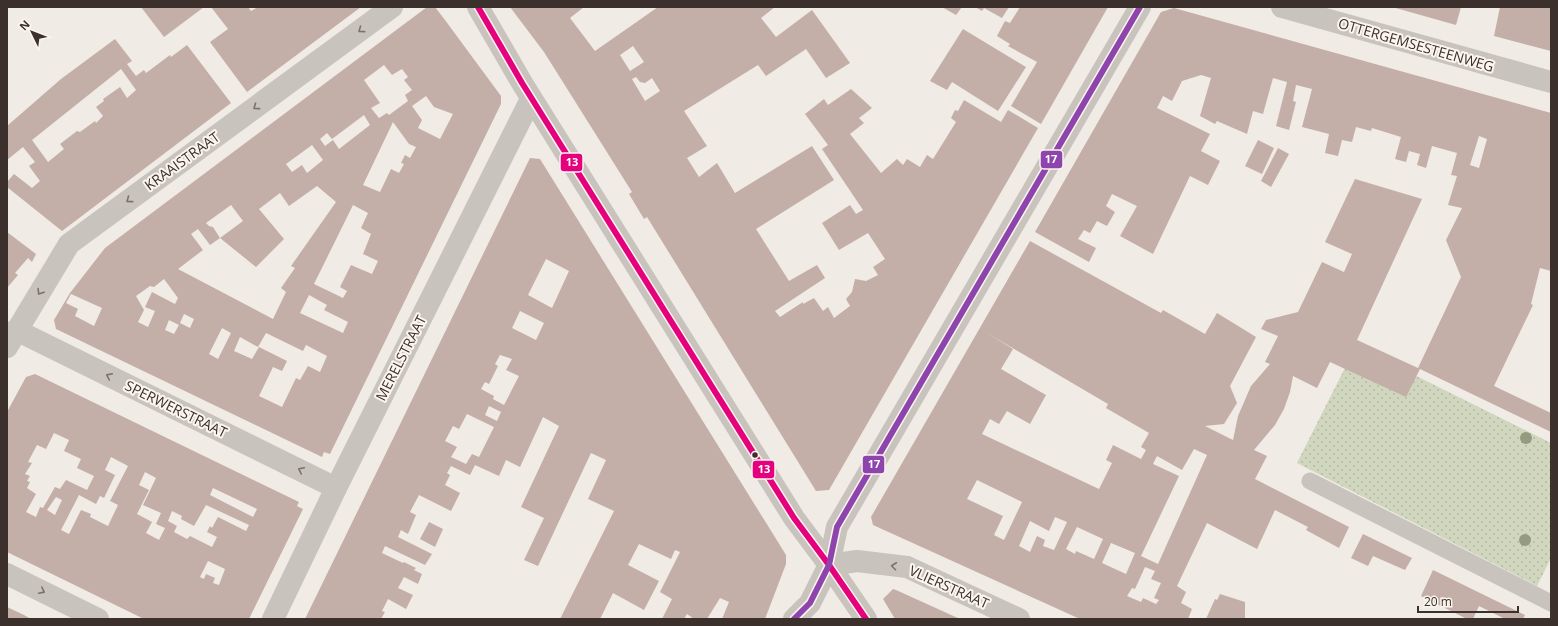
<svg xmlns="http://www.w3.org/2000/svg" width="1558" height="626" viewBox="0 0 1558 626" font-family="'Open Sans',sans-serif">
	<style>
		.green { fill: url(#green-dots) }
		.building { fill: #c3afa7; fill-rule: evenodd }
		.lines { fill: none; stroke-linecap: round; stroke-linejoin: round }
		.service { stroke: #c9c3be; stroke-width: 17 }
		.minor { stroke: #c9c3be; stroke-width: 22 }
		.tertiary { stroke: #c9c3be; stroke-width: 22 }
		.bus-1-casing { stroke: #fbf5ee; stroke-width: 9 }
		.bus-2-casing { stroke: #fbf5ee; stroke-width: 9 }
		.bus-1 { stroke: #e5007d; stroke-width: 6 }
		.bus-2 { stroke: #8e44ad; stroke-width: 6 }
		.tree { fill: #959b80 }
		.oneway { stroke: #7b726d }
		.bus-dot { fill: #3b302b; stroke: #fbf5ee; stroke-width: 1.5 }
		.labels { text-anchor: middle; stroke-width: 4; stroke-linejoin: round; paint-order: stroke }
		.street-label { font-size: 14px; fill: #3b302b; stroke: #fbf5ee }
		.line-badge { stroke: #fbf5ee; stroke-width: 1.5 }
		.badge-label { font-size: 11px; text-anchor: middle; font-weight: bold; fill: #fff }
	</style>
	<defs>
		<pattern id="green-dots" width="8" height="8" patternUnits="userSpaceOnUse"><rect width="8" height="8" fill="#d1d6bf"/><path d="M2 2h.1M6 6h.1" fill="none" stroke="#b4b8a4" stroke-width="1.8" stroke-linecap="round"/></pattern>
	</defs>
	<rect width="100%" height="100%" fill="#f0ebe5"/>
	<!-- green -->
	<path class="green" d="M1356,346L1551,443V558L1537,586L1297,463Z"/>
	<!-- building -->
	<g class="building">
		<path d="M141,7H204L164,37Z"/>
		<path d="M211,7H248L251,11L258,7H361L247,92L210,42L228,29Z"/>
		<path d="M427,7H435L445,20L501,96V104L330,454L324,452L322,457L56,329L54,320L70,293L105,248ZM384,65L392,75L402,69L408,77L404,80L412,90L405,95L408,101L389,115L387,113L379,118L371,108L380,103L364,80ZM426,96L434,107L453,114L440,139L418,128L422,120L412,106ZM364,115L370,125L339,149L333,140L325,146L320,139L327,133L332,139ZM393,122L409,144L416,147L410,158L405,155L401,163L404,164L399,173L391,169L380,192L363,185ZM312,145L323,160L307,173L302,165L292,172L286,164ZM317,186L336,202L291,266L295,268L281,288L286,292L273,319L178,269L203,250L191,234L198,229L210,245L220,238L213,227L209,226L206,223L231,205L243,221L220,238L256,267L284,239L259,209L280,193L289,206ZM353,205L368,213L361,228L371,234L363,254L378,261L372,274L351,265L340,287L347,291L343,298L314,284ZM164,279L178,298L175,304L152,292L145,307L155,311L148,327L138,322L144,310L136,296L150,286L154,287ZM71,294L102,308L94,326L75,316L78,309L66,303ZM309,295L327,305L324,310L348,322L343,333L300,313ZM184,314L194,319L190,328L180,323ZM169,320L179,325L174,334L165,330ZM222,328L231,333L218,359L209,354ZM266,333L303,351L306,345L327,356L320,372L308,366L300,380L296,378L282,407L259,396L273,367L282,371L287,361L259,347L252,359L234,351L240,337L258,347Z"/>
		<path d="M510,7H584L570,18L595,51L658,7H775L761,18L776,37L812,10L850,63L826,78L806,49L766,76L758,65L684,111L707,146L687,158L699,177L717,163L735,193L812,146L834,180L756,229L789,281L817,265L825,278L775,311L780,317L803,302V304L814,298L823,311L828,307L834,318L850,306L846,299L852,292L855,279L866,281L878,275L873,267L885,259L868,233L839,250L822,223L850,205L856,214L863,210L822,149L828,145L805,114L824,99L828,105L851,89L872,108L859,118L864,123L850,134L881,173L897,159L903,165L907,159L920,167L927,155L933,159L956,122L951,118L955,110L958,111L964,100L1001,122L1008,110L1038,128L829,490L816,491L647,217L644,219L629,194L632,192L544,52ZM633,46L644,62L630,71L620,55ZM636,77L640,82L645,83L652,78L660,91L645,101L632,79Z"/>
		<path d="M942,7H962L956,15Z"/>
		<path d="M975,7H1009L1002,18L984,8L982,11Z"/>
		<path d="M1020,7H1108L1041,124L1011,106L1037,62L1008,46L1010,44L997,36L1005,21L1010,23Z"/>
		<path d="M1392,7H1461L1456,25Z"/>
		<path d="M1500,7H1551V51L1494,36Z"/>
		<path d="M1174,8L1551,113V271L1540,268L1531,304L1533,305L1494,386L1551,413V432L1420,369L1406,397L1330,362L1317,388L1293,376L1290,392L1284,409L1275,425L1254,450L1267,456L1255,479L1349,527L1339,548L1306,530L1308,527L1275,510L1257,549L1207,523L1177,586L1186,592L1181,603L1192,609L1188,619H1080L873,525L871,517L1030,241L1161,313L1163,310L1205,334L1217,313L1256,337L1230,386L1237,403L1224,424L1205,426L1233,440L1238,416L1251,386L1270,364L1265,362L1278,336L1261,329L1266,320L1298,312L1322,262L1344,272L1352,254L1325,242L1355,179L1422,199L1357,340L1418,368L1461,277L1446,240L1462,208L1448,205L1457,176L1451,175L1457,153L1432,146L1426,168L1417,165L1420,154L1409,151L1406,162L1395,159L1401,137L1372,128L1371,131L1356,127L1352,142L1342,140L1338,156L1325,153L1329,134L1302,127L1312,89L1296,85L1293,101L1296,102L1289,130L1276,126L1287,82L1273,78L1263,114L1253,111L1247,134L1217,121L1215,124L1200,116L1211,78L1201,75L1182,81L1172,101L1163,96L1157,108L1210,134L1201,151L1220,161L1208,185L1190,176L1153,254L1120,236L1137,206L1112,194L1106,206L1115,212L1107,226L1097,221L1090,233L1084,230L1078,239L1096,248L1089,262L1035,232L1161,12ZM1479,136L1487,139L1479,168L1470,165ZM987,333L1108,404L1106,408L1149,433L1141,447L1146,450L1141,459L1113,445L1106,460L1112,463L1099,489L982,434L990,419L999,424L1007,411L1030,424L1046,395L1001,369L1013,349ZM1194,449L1207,455L1158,564L1141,556L1179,476L1153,464L1157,456L1182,470ZM977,480L1022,502L1004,540L994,535L1003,516L967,499ZM1055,517L1067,522L1054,550L1043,546L1045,540L1037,536L1030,552L1019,546L1030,521L1049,531ZM1077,527L1103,539L1094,559L1076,551L1075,554L1066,549ZM1111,543L1135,553L1126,574L1102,563ZM1145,567L1155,571L1151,579L1161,583L1154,598L1159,600L1156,604L1143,598L1141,602L1127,596L1132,588L1135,589Z"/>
		<path d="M963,29L1026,67L998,111L952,82L947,90L930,81Z"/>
		<path d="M115,39L132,61L127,64L136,76L144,70L146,73L170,55L171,57L187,45L231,103L62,231L7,187V182L14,174L32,188L40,181L29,166L35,162L23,147L7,160V126L61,79ZM121,69L136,90L127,98L120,87L103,99L104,101L96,107L103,116L96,123L95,121L80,132L77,131L60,144L64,149L48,162L32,140Z"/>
		<path d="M1258,140L1274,148L1262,174L1245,166Z"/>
		<path d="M1278,148L1289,154L1271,187L1261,181Z"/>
		<path d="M530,158L540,159L786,555V564L765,619H722L729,602L720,598L707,619H694L687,614L684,619H662L672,599L660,592L680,552L675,550L671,559L639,544L628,565L659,581L644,610L613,593L600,619H560L614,511L588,499L606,460L591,453L538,566L524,560L544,518L521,507L559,426L543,417L520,467L506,460L499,476L475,465L470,475L451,466L447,473L450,475L445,485L460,493L451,511L419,495L410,512L416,515L408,534L401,530L398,537L432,554L425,565L385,546L382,553L403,563L404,562L416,568L414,570L422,574L418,584L404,577L398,588L413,595L406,609L388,599L382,611L385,612L381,619H305ZM546,259L569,271L552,308L528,295ZM520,311L544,323L536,340L512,328ZM500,355L512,359L506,370L519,376L504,405L493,399L494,396L481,389L485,382L489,384L498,366L495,364ZM489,406L501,412L497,421L485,415ZM467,414L494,427L479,457L472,454L466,464L451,457L457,447L445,441L453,426L459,429Z"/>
		<path d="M7,232L36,254L32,262L28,258L15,273L18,275L7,288Z"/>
		<path d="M35,374L299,502L297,506L303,509L249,619H144L7,552V412L26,377ZM54,433L69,440L64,451L81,459L77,468L94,476L87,490L66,480L60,489L55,487L43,508L40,507L36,517L26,512L36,494L27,488L30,482L27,481L30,476L25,474L32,463L28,462L37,445L46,449ZM111,457L128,466L110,501L118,505L108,526L90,517L91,514L81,510L69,534L61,530L79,495L96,504L100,496L104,498L115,475L105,470ZM145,472L156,478L143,505L161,513L156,524L165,528L159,540L146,533L152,522L137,514L149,490L139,485ZM213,488L257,509L253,517L210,495ZM56,497L62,500L55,515L47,510ZM206,505L249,525L246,531L218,517L212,528L210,526L207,532L217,537L212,547L190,536L187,539L174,532L177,526L168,521L172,511L182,516L181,519L194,526ZM208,561L225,569L219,585L213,583L215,578L206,574L204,579L200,577Z"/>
		<path d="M429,522L443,529L435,547L420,539Z"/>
		<path d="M1363,534L1412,558L1405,570L1373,556L1368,566L1351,558Z"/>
		<path d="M1433,570L1525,615L1523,619H1505L1479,606L1473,619H1467L1421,596Z"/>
		<path d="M893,589L896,590L960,619H895L883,599Z"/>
		<path d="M1220,594L1245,602V619H1206L1215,599L1217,600Z"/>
		<path d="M7,607L24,615L31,619H7Z"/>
	</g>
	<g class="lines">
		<!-- service -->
		<path class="service" d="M1310,481L1551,603"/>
		<!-- minor -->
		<g class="minor">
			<path d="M16,330L336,488"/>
			<path d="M7,347L69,244L392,7"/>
			<path d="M829,565L857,561L907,567L1019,619"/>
			<path d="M7,574L98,619"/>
			<path d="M273,619L336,488L531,99"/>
			<path d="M794,619L810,603L829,565L837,527L1140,7"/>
		</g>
		<!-- tertiary -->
		<g class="tertiary">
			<path d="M478,7L522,83L794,518L829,565L866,619"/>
			<path d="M1282,7L1551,82"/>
		</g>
		<defs>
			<path id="bus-1" d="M478,7L522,83L794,518L829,565L866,619"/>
			<path id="bus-2" d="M794,619L810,603L829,565L837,527L1140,7"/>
		</defs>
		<!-- bus-1 casing -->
		<use href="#bus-1" class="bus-1-casing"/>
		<!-- bus-2 casing -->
		<use href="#bus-2" class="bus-2-casing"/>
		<!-- bus-1 -->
		<use href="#bus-1" class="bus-1"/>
		<!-- bus-2 -->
		<use href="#bus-2" class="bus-2"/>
	</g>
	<!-- trees -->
	<g class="tree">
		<circle cx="1526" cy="438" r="6"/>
		<circle cx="1525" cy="540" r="6"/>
	</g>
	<!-- one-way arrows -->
	<defs><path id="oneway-chevron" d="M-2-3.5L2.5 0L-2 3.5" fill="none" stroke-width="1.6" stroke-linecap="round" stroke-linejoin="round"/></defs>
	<g class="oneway">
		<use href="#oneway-chevron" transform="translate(361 30) rotate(144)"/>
		<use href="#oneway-chevron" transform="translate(256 107) rotate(144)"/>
		<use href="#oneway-chevron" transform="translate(129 200) rotate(144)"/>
		<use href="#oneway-chevron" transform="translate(40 292) rotate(122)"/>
		<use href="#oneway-chevron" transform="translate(109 376) rotate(-154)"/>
		<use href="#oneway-chevron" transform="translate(301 470) rotate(-154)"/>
		<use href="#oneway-chevron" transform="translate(894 566) rotate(-173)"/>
		<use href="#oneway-chevron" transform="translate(42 591) rotate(27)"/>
	</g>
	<!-- markers -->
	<circle class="bus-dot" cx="755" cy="455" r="3.5"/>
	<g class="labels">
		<!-- street labels -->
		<g class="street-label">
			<text transform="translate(1416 45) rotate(16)" y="5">OTTERGEMSESTEENWEG</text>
			<text transform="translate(182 161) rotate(-36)" y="5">KRAAISTRAAT</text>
			<text transform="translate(401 358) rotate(-63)" y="5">MERELSTRAAT</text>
			<text transform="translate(176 409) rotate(26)" y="5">SPERWERSTRAAT</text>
			<text transform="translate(949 587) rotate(24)" y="5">VLIERSTRAAT</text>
		</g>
	</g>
	<g class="line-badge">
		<rect x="1040" y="150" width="23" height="19" rx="4" fill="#8e44ad"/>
		<rect x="560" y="153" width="23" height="19" rx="4" fill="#e5007d"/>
		<rect x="862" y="455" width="23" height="19" rx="4" fill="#8e44ad"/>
		<rect x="752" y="460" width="23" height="19" rx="4" fill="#e5007d"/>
	</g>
	<g class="badge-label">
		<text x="1051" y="163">17</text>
		<text x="572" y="166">13</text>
		<text x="874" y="468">17</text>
		<text x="764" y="473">13</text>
	</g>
	<!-- border -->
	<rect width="1558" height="626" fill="none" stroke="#3b302b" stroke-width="16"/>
	<!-- north arrow -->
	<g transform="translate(32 32) rotate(313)" stroke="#fbf5ee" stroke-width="3" paint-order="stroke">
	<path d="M0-3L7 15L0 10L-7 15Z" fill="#3b302b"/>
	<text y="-6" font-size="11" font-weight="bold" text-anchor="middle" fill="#3b302b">N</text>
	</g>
	<!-- scale -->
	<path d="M1418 606v6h100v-6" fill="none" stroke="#3b302b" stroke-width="2"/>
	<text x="1424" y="606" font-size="12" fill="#3b302b" stroke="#fbf5ee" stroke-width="3" paint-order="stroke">20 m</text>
</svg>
